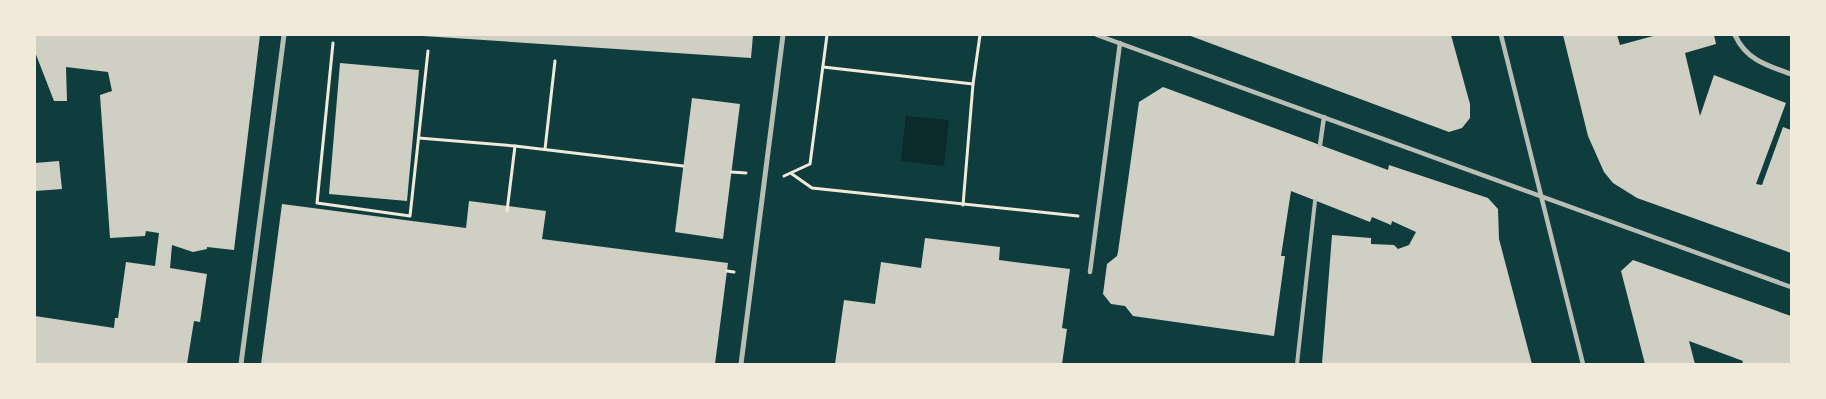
<svg xmlns="http://www.w3.org/2000/svg" width="1826" height="399" viewBox="0 0 1826 399" font-family="Figtree,sans-serif">
	<style>
		.water { fill: #0a2a2b }
		.building { fill: #cfcfc3 }
		.lines { fill: none; stroke-linecap: round; stroke-linejoin: round }
		.path { stroke: #f1e9da; stroke-width: 3 }
		.service { stroke: #b8beb3; stroke-width: 4 }
		.pedestrian { stroke: #b8beb3; stroke-width: 4.5 }
		.minor { stroke: #b8beb3; stroke-width: 5 }
	</style>
	<rect width="100%" height="100%" fill="#0f3d3e"/>
	<!-- water -->
	<path class="water" d="M906,116L949,120L944,166L901,161Z"/>
	<!-- building -->
	<g class="building">
		<path d="M35,35H260L234,250L207,247V249L193,252L172,245L170,268L207,274L200,322L194,321L187,364H35V316L114,328L115,318H118L126,262L155,266L159,233L146,231L145,236L110,238L100,95L112,91L108,72L66,67L67,101H54L35,52Z"/>
		<path d="M408,35H753L751,58Z"/>
		<path d="M1188,35H1451L1470,104V118L1462,128L1449,132Z"/>
		<path d="M1563,35H1617L1620,45L1657,35H1714L1716,44L1685,53L1700,116L1714,75L1786,103L1756,184L1762,185L1783,127L1791,130V253L1637,198L1613,183L1604,172L1588,136Z"/>
		<path d="M340,63L419,70L407,201L329,194Z"/>
		<path d="M1163,87L1388,170L1389,165L1488,198L1498,209L1499,239L1532,364H1322L1332,235L1371,238V244L1394,245L1398,249L1409,245L1416,232L1392,221L1391,225L1372,217L1370,222L1291,191L1281,256H1285L1274,336L1133,316L1125,306L1111,304L1103,294L1107,264L1117,256L1118,252L1139,102Z"/>
		<path d="M692,98L740,104L723,239L675,232Z"/>
		<path d="M59,161L62,189L35,191V163Z"/>
		<path d="M469,201L546,211L542,239L728,263L715,364H261L282,204L466,228Z"/>
		<path d="M925,238L1000,247L999,260L1070,269L1062,328L1067,329L1062,364H835L844,300L875,304L881,262L921,268Z"/>
		<path d="M1633,260L1791,316V364H1742L1743,361L1689,341L1695,364H1645L1621,271Z"/>
	</g>
	<g class="lines">
		<!-- path -->
		<g class="path">
			<path d="M333,43L317,203L410,216L428,51"/>
			<path d="M823,67L973,84"/>
			<path d="M419,138L515,146L683,166"/>
			<path d="M545,149L555,61"/>
			<path d="M731,172L746,173"/>
			<path d="M792,174L812,188L1078,216"/>
			<path d="M784,176L810,164L827,35"/>
			<path d="M963,205L973,84L980,35"/>
			<path d="M507,211L515,146"/>
			<path d="M727,271L734,272"/>
		</g>
		<!-- service -->
		<path class="service" d="M1297,364L1315,201"/>
		<!-- pedestrian -->
		<g class="pedestrian">
			<path d="M1097,35L1791,287"/>
			<path d="M1501,35L1583,364"/>
			<path d="M1320,145L1324,117"/>
			<path d="M1090,272L1120,43"/>
		</g>
		<!-- minor -->
		<g class="minor">
			<path d="M1735,35C1746,60 1768,66 1791,74"/>
			<path d="M241,364L284,35"/>
			<path d="M741,364L783,35"/>
		</g>
	</g>
	<!-- border -->
	<rect width="1826" height="399" fill="none" stroke="#f1e9da" stroke-width="72"/>
</svg>
